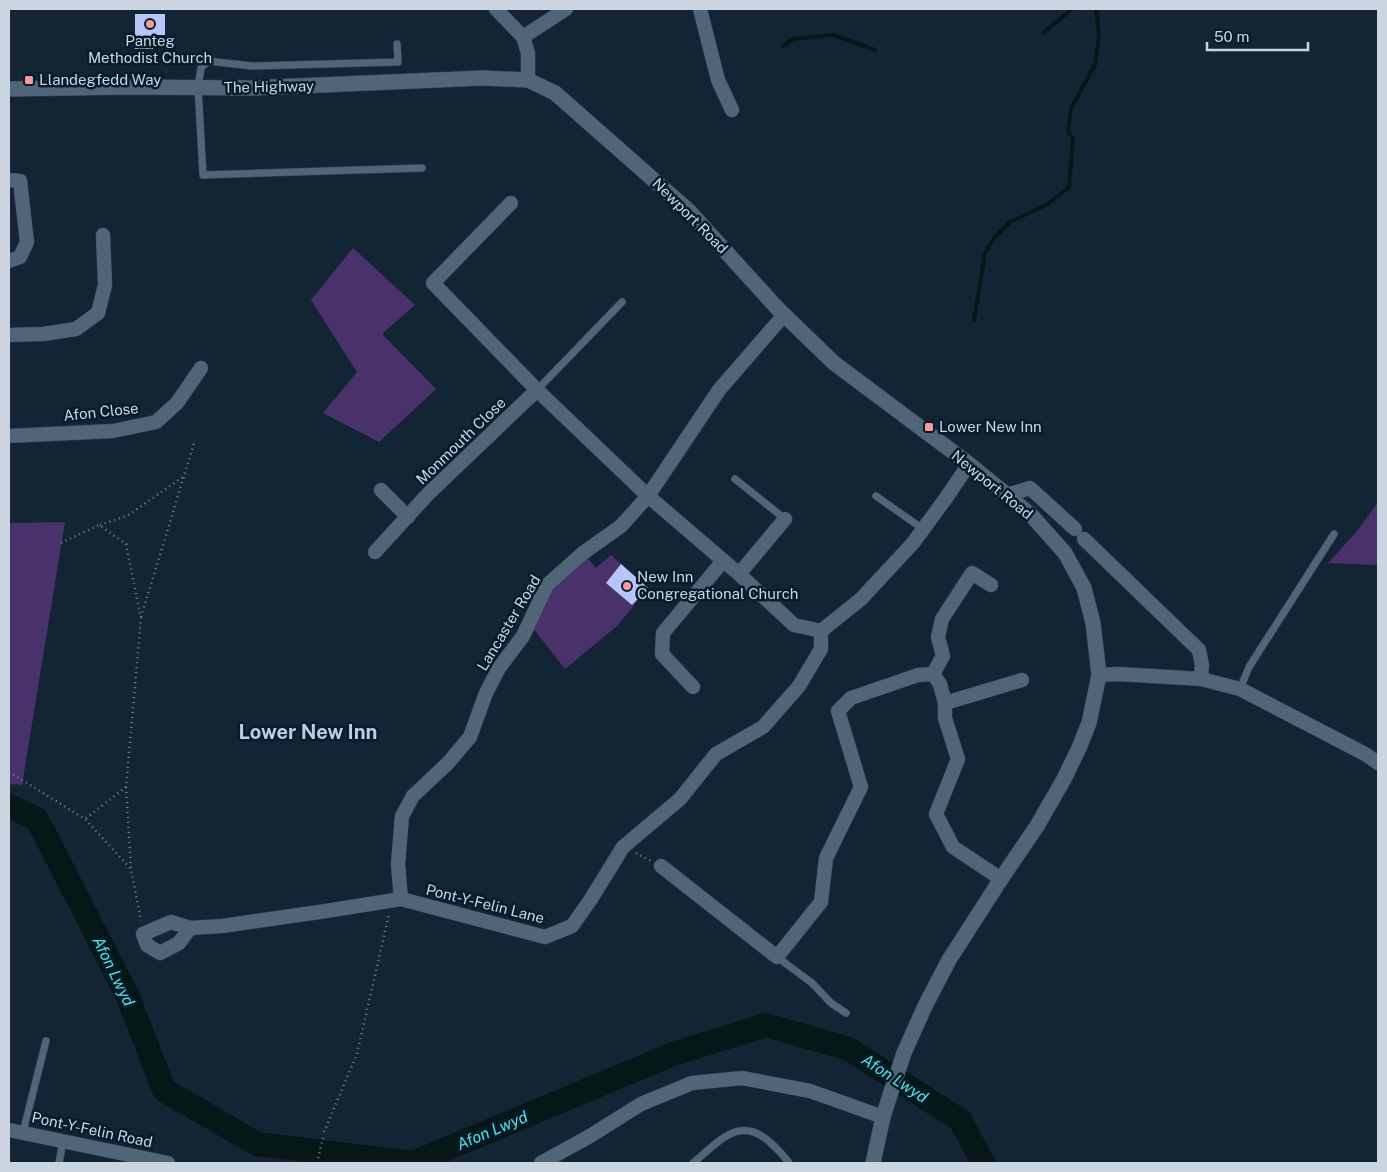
<svg xmlns="http://www.w3.org/2000/svg" width="1387" height="1172" viewBox="0 0 1387 1172" font-family="'Public Sans',sans-serif">
	<style>
		.green { fill: #49326c }
		.lines { fill: none; stroke-linecap: round; stroke-linejoin: round }
		.stream { stroke: #051817; stroke-width: 4 }
		.river { stroke: #051817; stroke-width: 24 }
		.building { fill: #b7c5fa }
		.lane-casing { stroke: #34424f; stroke-width: 8 }
		.street-casing { stroke: #34424f; stroke-width: 15 }
		.secondary-casing { stroke: #34424f; stroke-width: 16 }
		.path { stroke: #758491; stroke-width: 2.5; stroke-dasharray: 1 4; stroke-linecap: butt }
		.lane { stroke: #506577; stroke-width: 7 }
		.street { stroke: #506577; stroke-width: 14 }
		.secondary { stroke: #506577; stroke-width: 15 }
		.poi-dot { fill: #f59b99; stroke: #091b2b; stroke-width: 2 }
		.labels { text-anchor: middle; stroke-width: 5; stroke-linejoin: round; paint-order: stroke }
		.poi-label { font-size: 15px; fill: #c9d5e0; stroke: #091b2b; text-anchor: start }
		.street-label { font-size: 15px; fill: #c9d5e0; stroke: #091b2b }
		.water-label { font-size: 16px; font-style: italic; fill: #4ce3dd; stroke: #091b2b }
		.district-label { font-size: 20px; font-weight: bold; fill: #b7cee3; stroke: #091b2b }
	</style>
	<rect width="100%" height="100%" fill="#132535"/>
	<!-- green -->
	<g class="green">
		<path d="M353,248L415,305L382,334L436,389L379,442L323,413L357,372L311,300Z"/>
		<path d="M1378,502V565L1328,563L1358,530Z"/>
		<path d="M65,522L22,785L9,784V523Z"/>
		<path d="M583,553L596,568L611,555L648,588L617,626L565,669L529,623L547,585Z"/>
	</g>
	<g class="lines">
		<!-- stream -->
		<g class="stream">
			<path d="M1043,33L1072,9"/>
			<path d="M783,46L793,39L833,35L875,50"/>
			<path d="M974,320L985,253L994,238L1010,222L1048,204L1069,187L1073,139L1068,131L1071,108L1095,65L1099,35L1096,9"/>
		</g>
		<!-- river -->
		<path class="river" d="M9,806L37,819L128,997L164,1090L257,1144L413,1163L673,1054L766,1025L849,1049L960,1120L983,1163"/>
	</g>
	<!-- building -->
	<g class="building">
		<path d="M135,14H165V35H153V49H135Z"/>
		<path d="M621,564L648,588L632,605L606,583Z"/>
	</g>
	<g class="lines">
		<defs>
			<g id="lane">
				<path d="M397,44L398,62L252,66L208,61L201,68L198,87L203,175L422,168"/>
				<path d="M537,390L622,302"/>
				<path d="M735,479L785,519"/>
				<path d="M876,496L923,529"/>
				<path d="M1240,689L1249,667L1334,534"/>
				<path d="M777,957L812,983L831,1003L846,1013"/>
				<path d="M23,1132L46,1041"/>
				<path d="M59,1163L63,1141"/>
				<path d="M693,1163C720,1141 741,1112 774,1146C779,1151 785,1157 789,1163"/>
			</g>
			<g id="street">
				<path d="M496,9L523,37L528,53V80"/>
				<path d="M700,9L718,80L732,110"/>
				<path d="M523,37L566,9"/>
				<path d="M9,180L20,181L27,242L20,257L9,261"/>
				<path d="M511,203L433,283L537,390L648,496L739,574L794,625L821,631"/>
				<path d="M9,335L43,334L76,329L98,313L105,285L103,235"/>
				<path d="M9,436L113,431L156,422L177,403L201,368"/>
				<path d="M381,490L408,517"/>
				<path d="M1007,495L1030,488L1075,529"/>
				<path d="M1084,539L1199,650L1202,665L1201,679"/>
				<path d="M375,552L428,494L537,390"/>
				<path d="M739,574L785,519"/>
				<path d="M933,674L940,684L945,703V718L958,759L936,814L953,847L1001,879"/>
				<path d="M933,674L943,656L938,637L942,619L972,573L991,585"/>
				<path d="M1099,675L1119,674L1201,679L1240,689L1365,754L1378,763"/>
				<path d="M693,687L662,654L663,633L723,561"/>
				<path d="M945,703L1022,680"/>
				<path d="M661,866L777,957L821,902L826,858L861,787L838,711L851,698L918,675L933,674"/>
				<path d="M401,899L398,864L402,816L413,796L448,763L470,737L486,693L499,668L523,636L547,585L583,553L621,526L648,496L719,390L784,315"/>
				<path d="M171,922L190,928L179,943L160,953L147,945L143,934Z"/>
				<path d="M190,928L222,926L326,911L401,899L545,937L572,926L591,899L623,847L680,799L716,754L763,727L799,686L821,649V631L861,599L913,543L946,498L969,464"/>
				<path d="M9,1130L168,1163"/>
				<path d="M541,1163L590,1136L641,1104L692,1083L742,1078L810,1091L883,1117"/>
			</g>
			<path id="secondary" d="M9,89L129,87L251,88L483,78L528,80L555,93L689,211L778,309L834,363L969,464L1007,495L1032,516L1065,553L1084,588L1093,623L1099,675L1089,723L1079,748L1064,779L1037,826L1001,879L949,960L925,1006L904,1053L891,1092L883,1117L873,1163"/>
		</defs>
		<!-- lane casing -->
		<use href="#lane" class="lane-casing"/>
		<!-- street casing -->
		<use href="#street" class="street-casing"/>
		<!-- secondary casing -->
		<use href="#secondary" class="secondary-casing"/>
		<!-- path -->
		<g class="path">
			<path d="M100,525L127,516L183,477"/>
			<path d="M61,543L99,525L126,544L141,618L126,787L85,819"/>
			<path d="M141,617L195,440"/>
			<path d="M9,772L85,819L131,869L141,921"/>
			<path d="M126,787L131,868"/>
			<path d="M636,853L651,861"/>
			<path d="M324,1132L357,1054L389,914"/>
			<path d="M317,1163L324,1134"/>
		</g>
		<!-- lane -->
		<use href="#lane" class="lane"/>
		<!-- street -->
		<use href="#street" class="street"/>
		<!-- secondary -->
		<use href="#secondary" class="secondary"/>
	</g>
	<!-- markers -->
	<g class="poi-dot">
		<circle cx="150" cy="24" r="5"/>
		<rect x="24" y="75" width="10" height="10" rx="2.5"/>
		<rect x="924" y="422" width="10" height="10" rx="2.5"/>
		<circle cx="627" cy="586" r="5"/>
	</g>
	<g class="labels">
		<!-- poi labels -->
		<g class="poi-label">
			<text x="150" y="46" text-anchor="middle">Panteg<tspan x="150" dy="17">Methodist Church</tspan></text>
			<text x="39" y="85">Llandegfedd Way</text>
			<text x="939" y="432">Lower New Inn</text>
			<text x="637" y="582">New Inn<tspan x="637" dy="17">Congregational Church</tspan></text>
		</g>
		<!-- street labels -->
		<g class="street-label">
			<text transform="translate(269 87) rotate(-1)" y="5">The Highway</text>
			<text transform="translate(690 216) rotate(45)" y="5">Newport Road</text>
			<text transform="translate(101 412) rotate(-6)" y="5">Afon Close</text>
			<text transform="translate(461 441) rotate(-44)" y="5">Monmouth Close</text>
			<text transform="translate(992 485) rotate(39)" y="5">Newport Road</text>
			<text transform="translate(509 623) rotate(-59)" y="5">Lancaster Road</text>
			<text transform="translate(485 904) rotate(14)" y="5">Pont-Y-Felin Lane</text>
			<text transform="translate(92 1130) rotate(12)" y="5">Pont-Y-Felin Road</text>
		</g>
		<!-- water labels -->
		<g class="water-label">
			<text transform="translate(114 971) rotate(64)" y="6">Afon Lwyd</text>
			<text transform="translate(895 1078) rotate(33)" y="6">Afon Lwyd</text>
			<text transform="translate(492 1130) rotate(-23)" y="6">Afon Lwyd</text>
		</g>
		<!-- district labels -->
		<g class="district-label">
			<text x="308" y="739">Lower New Inn</text>
		</g>
	</g>
	<!-- border -->
	<rect width="1387" height="1172" fill="none" stroke="#c9d5e0" stroke-width="20"/>
	<!-- scale -->
	<path d="M1207 42v8h101v-8" fill="none" stroke="#c9d5e0" stroke-width="2.5"/>
	<text x="1214" y="42" font-size="15" fill="#c9d5e0" stroke="#091b2b" stroke-width="4" paint-order="stroke">50 m</text>
</svg>
